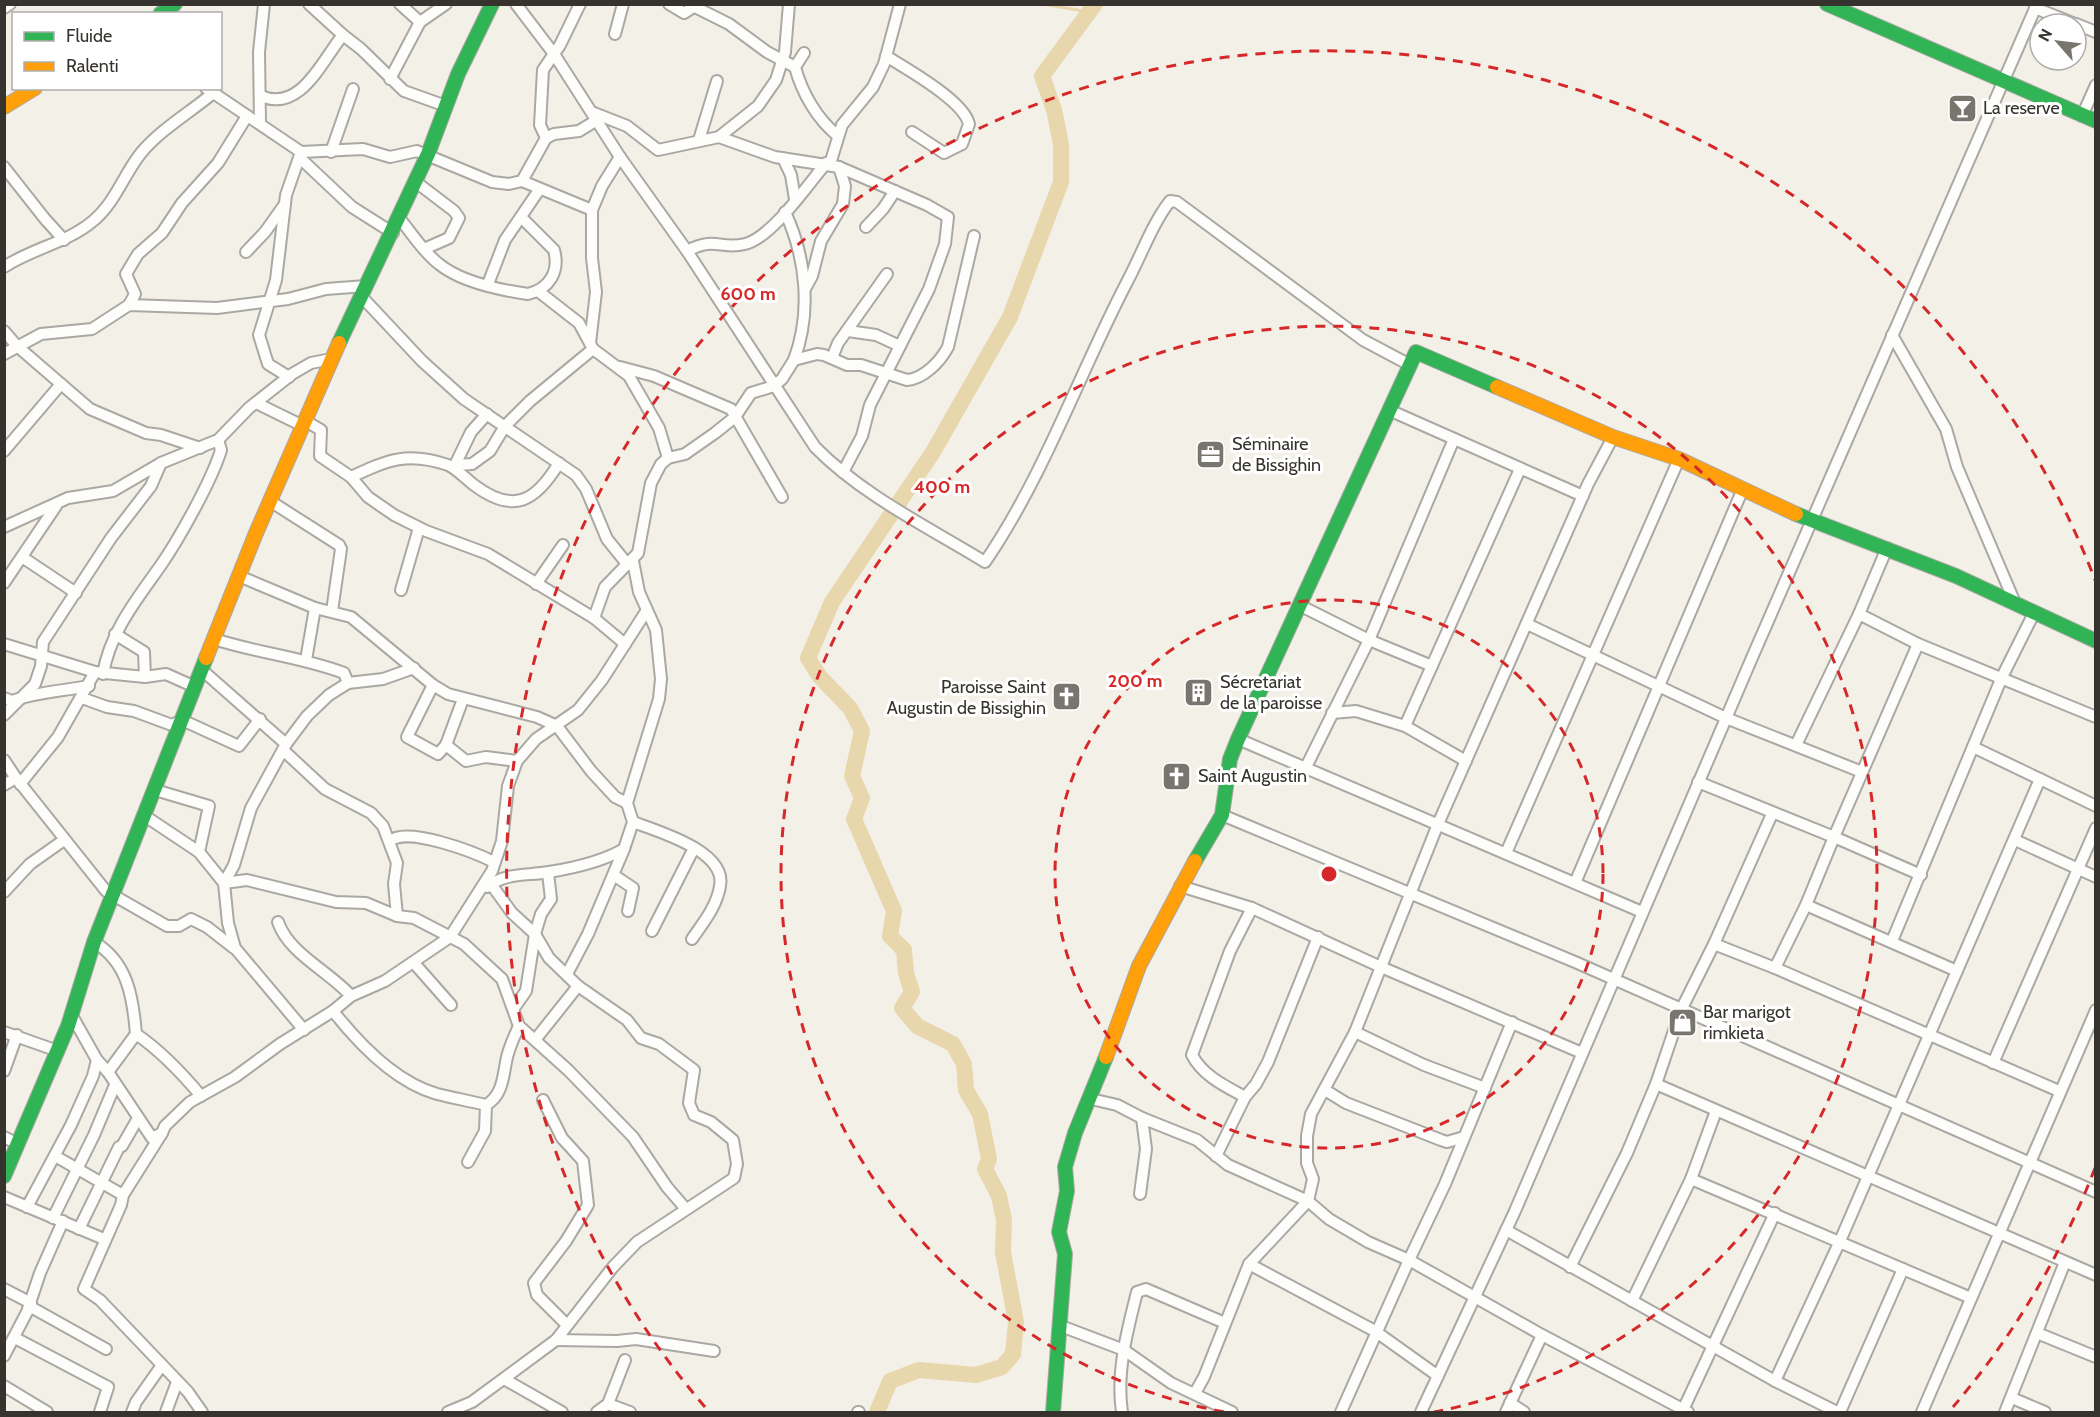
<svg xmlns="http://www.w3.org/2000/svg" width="2100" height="1417" viewBox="0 0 2100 1417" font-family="Cabin,sans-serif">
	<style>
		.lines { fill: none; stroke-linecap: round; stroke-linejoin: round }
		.stream { stroke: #e8d6ac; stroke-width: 3 }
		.river { stroke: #e8d6ac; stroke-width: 16 }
		.street-casing { stroke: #aba8a3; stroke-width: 14 }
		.fast-casing { stroke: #aba8a3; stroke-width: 16 }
		.slow-casing { stroke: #aba8a3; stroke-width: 16 }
		.street { stroke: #fdfdfc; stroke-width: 10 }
		.fast { stroke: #30b455; stroke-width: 14 }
		.slow { stroke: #ff9f0a; stroke-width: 14 }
		.ring { fill: none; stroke: #d62828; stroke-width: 3; stroke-dasharray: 10 8 }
		.labels { text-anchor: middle; stroke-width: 6; stroke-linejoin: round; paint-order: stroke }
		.poi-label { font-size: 18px; fill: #36332e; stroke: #fff; text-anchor: start }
		.centre { fill: #d62828; stroke: #fff; stroke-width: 3 }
		.ring-label { font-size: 18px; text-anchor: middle; font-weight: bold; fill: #d62828; stroke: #fff; stroke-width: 6; stroke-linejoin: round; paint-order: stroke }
	</style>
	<rect width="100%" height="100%" fill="#f3f0e8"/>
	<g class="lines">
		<!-- stream -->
		<path class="stream" d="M1042,4L1090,12"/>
		<!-- river -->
		<path class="river" d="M877,1412L890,1381L919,1370L976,1375L1002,1367L1013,1354L1016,1322L1003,1252L1004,1220L999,1196L985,1169L989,1159L980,1114L966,1090L964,1064L953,1044L917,1026L902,1008L912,992L906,973L904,950L890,936L894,911L854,819L862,798L852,776L862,731L850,708L820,677L808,658L832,602L933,452L1010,317L1061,182V144L1054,110L1042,76L1095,4"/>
		<defs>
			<g id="street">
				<path d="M309,4L343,35L361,49L404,91L446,106"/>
				<path d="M400,4L420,22"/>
				<path d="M516,4L554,54L620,157L687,251L815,447C862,495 928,527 985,562C1044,476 1079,374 1127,282C1141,256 1152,224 1170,201L1177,202L1363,340L1410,365"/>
				<path d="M669,4L684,13L698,4"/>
				<path d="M695,7L729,24L767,52L795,67"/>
				<path d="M4,8L10,4"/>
				<path d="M2035,8L2075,24"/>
				<path d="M2076,24L2096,32"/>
				<path d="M615,34L623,4"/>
				<path d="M804,53L795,67C802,93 817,119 838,136"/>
				<path d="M886,56C907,69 964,101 969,124L962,144L944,153L912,132"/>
				<path d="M390,79L420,22L446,4"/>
				<path d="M206,88L301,152L363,149L390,157L417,151L492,182L509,184L522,181L592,210"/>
				<path d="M261,96C301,113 322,60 343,35"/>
				<path d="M594,113L627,126L658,150L719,137L758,106L776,80L785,52L789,4"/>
				<path d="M2082,116L2096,85"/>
				<path d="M260,123L259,52L264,4"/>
				<path d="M719,137L775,157L839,167L927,205L948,217L945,244L929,289L870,405L862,436L843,472"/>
				<path d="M546,138L540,125L543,70L560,45L580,4"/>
				<path d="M699,140L717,81"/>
				<path d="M331,152L353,89"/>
				<path d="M300,158L352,207L393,233"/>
				<path d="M783,158L791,175L795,199"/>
				<path d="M830,164L842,125L873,87L884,64L900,4"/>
				<path d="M4,167L45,219L64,240"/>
				<path d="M522,181L546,138L554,134L579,131L597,120"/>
				<path d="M416,182L454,211L459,218L449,238L424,249"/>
				<path d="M785,212C806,257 812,312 794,360"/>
				<path d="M399,218C412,233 423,252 439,264C461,282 500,290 528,294C549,289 560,272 554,250L522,218"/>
				<path d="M866,227L883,209L895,191"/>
				<path d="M687,251C716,236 720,250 745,244C771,238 808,185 826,163"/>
				<path d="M246,252L265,232L285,204"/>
				<path d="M4,267C33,248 67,243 93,221C115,203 124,174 141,153C160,130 189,113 212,94"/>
				<path d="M488,284L505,240L539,190"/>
				<path d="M806,287L812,276L821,241L843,204L845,186L839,167"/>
				<path d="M538,291L579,323L593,349L629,376L659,428L668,458"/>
				<path d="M361,296L422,361L464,399L576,475L586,489L607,539L628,565"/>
				<path d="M129,305L135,294L126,274L138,254L162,233L182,203L218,163L247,116"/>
				<path d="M4,331L17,346L90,409L146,433L161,435L200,448"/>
				<path d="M848,331L876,335L900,346"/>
				<path d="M1892,335L1946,429L1957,467L2015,603"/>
				<path d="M590,343L596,292L592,258V210L602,186L620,157"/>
				<path d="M4,354L41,334L92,329L129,305L217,308L288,299L326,289L366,286"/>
				<path d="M832,358L838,343L887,274"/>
				<path d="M620,367L654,376L731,409L782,497"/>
				<path d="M289,377L268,364L259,335L276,280L286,195L301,152"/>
				<path d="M256,403L301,425"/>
				<path d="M1389,410L1583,496"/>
				<path d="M304,420L321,430L320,456L351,477L368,497L394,515L426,531L488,554L594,618L625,644"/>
				<path d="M4,451L61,384"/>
				<path d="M455,465L472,464L490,451L505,426L530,401L593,349"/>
				<path d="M451,466L455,465L471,432L487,414"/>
				<path d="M351,477C388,460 407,451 448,465C457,469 466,479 474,485C514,515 536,501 559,463"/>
				<path d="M270,501L339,545L341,549L332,611"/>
				<path d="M4,527L68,498L113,491L161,463L218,440L249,408L292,374L311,363L331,359"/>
				<path d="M22,557L76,593"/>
				<path d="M239,576L315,608L351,617L433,685L448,694L537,717L557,726L591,771L615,797L627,803"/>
				<path d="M4,583L56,506"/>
				<path d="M536,584L563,545"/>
				<path d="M401,590L419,528"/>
				<path d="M1299,605L1369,640L1432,666"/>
				<path d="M1859,614L1918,644L2096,717"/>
				<path d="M594,618L605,587L638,553L651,483L661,464L668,458L685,454L715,433L735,417L751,393L774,386L782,379L794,360L817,354L824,355L847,365H861L907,380C923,379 940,362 948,347L974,236"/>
				<path d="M1527,624L1726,718L1862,772"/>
				<path d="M115,634L144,652L145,677"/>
				<path d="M214,639C257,653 302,657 344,673L348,683"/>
				<path d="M4,644L95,672L145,677L166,674L195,687"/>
				<path d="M1918,644L1834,837L1921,875"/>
				<path d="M306,660L315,608"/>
				<path d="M202,670L286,744"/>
				<path d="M103,674C110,632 137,599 161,565C179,539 212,480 221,450L218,440"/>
				<path d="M433,685L407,737L438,754L446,745"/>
				<path d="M4,698L12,701C36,692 63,691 89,686"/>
				<path d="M82,698L107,707L134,711L172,725L182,720L239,746L260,719"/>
				<path d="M463,699L446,745L466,761L486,757L517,761"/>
				<path d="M1332,713L1356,711L1405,726"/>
				<path d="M4,715L35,684L41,666L43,642L111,538L151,486L161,463"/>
				<path d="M1238,739L1642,912"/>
				<path d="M1796,745L1859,614L1887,548"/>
				<path d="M283,750L325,789L371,813L383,826L397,863L394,884L397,916"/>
				<path d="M4,760L16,778L106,891L167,926H179L191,919L207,927L234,948"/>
				<path d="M1466,761L1405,726L1520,469"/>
				<path d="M1306,767L1369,640L1454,439"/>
				<path d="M2040,779L2096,806"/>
				<path d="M1698,782L1834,837L1806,905L1775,968"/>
				<path d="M20,784L58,737L95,672"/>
				<path d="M4,785L16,778"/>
				<path d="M155,790L209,806L199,852"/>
				<path d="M1222,815L1575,962L2096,1192"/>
				<path d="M145,816L199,852L224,883"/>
				<path d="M633,822C657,831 727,851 720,886C717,906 703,923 692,939"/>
				<path d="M2015,840L2096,877"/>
				<path d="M390,841C407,826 474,852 494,862"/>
				<path d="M1506,853L1679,459"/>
				<path d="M615,876L633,888L628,911"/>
				<path d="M224,883L247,880L336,902L366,903L397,916L414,918L464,944L502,979L519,1026L568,1070L633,1137L667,1187L685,1208"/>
				<path d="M1575,883L1742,491"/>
				<path d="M1180,886L1252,908L1381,967L1582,1053"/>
				<path d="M487,887C506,872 527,876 549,872C574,868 603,861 624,849"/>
				<path d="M4,892L30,864L64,840"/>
				<path d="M1806,905L1957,971"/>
				<path d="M278,922C289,954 329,971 351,996"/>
				<path d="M652,931L694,848"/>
				<path d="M1892,941L2002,677L2034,613"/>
				<path d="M94,942C128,962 133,998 136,1034L108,1072"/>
				<path d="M1714,944L1772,814"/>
				<path d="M414,963L451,1005"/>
				<path d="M567,974L588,934L624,849L633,822L627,803L659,699L661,679L656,630L639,592L633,561"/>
				<path d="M514,1008L526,991L535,934L541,914L551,899L548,873"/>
				<path d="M333,1011C359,1044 395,1082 437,1094C453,1098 470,1101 486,1105C502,1096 503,1078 506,1062C508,1049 514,1037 519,1026"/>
				<path d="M71,1014L97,1060L108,1072L152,1138"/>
				<path d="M1512,1022L1445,1184L1409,1260L1542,1335L1688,1412"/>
				<path d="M304,1030L235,948L228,923L224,883L234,865L251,808L286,744L307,716L329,695L348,683L383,679L414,668"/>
				<path d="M4,1032L58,1051"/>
				<path d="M1355,1032L1424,1065L1485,1088"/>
				<path d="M136,1034C161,1051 181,1072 201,1096"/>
				<path d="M535,1040L578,986"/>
				<path d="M1993,1063L2096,828"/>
				<path d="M4,1071L17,1035"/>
				<path d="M1656,1084L2096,1275"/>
				<path d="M1325,1090L1346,1103L1441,1140L1447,1142L1464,1137"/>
				<path d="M1245,1097C1225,1086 1203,1076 1192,1055L1230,951L1252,908"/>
				<path d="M1091,1099L1117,1105L1142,1118L1197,1140L1228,1165L1308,1201L1329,1219L1368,1242L1409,1260L1341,1412"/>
				<path d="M543,1100L562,1138L583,1161L588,1205L566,1241L534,1283L537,1295L567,1325"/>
				<path d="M162,1133L123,1195L121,1205L84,1289L100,1300L188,1392L202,1412"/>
				<path d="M4,1137L18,1144"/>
				<path d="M154,1137L162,1133L165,1126L190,1102L235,1077L280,1044L333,1011L351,996L385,981L450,937L492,871L502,841L508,786L517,761L536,739L578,710L602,680L647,610"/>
				<path d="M122,1146L137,1120"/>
				<path d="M55,1156L123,1195"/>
				<path d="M1216,1156L1245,1097L1256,1084L1268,1062L1318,937"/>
				<path d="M468,1162L485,1131L486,1105"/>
				<path d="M1691,1179L1971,1298"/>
				<path d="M1140,1194L1146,1149L1142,1118"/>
				<path d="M4,1197L104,1239"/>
				<path d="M27,1207L71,1125L93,1076L97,1060"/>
				<path d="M53,1218L94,1135L115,1085"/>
				<path d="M79,1229L119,1147"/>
				<path d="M1506,1230L1775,1381L1837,1412"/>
				<path d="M1249,1264L1375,1331L1438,1376"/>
				<path d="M1570,1267L1627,1153L1656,1084L1681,1010L1714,944L1775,968L2059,1091"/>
				<path d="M4,1289L31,1303"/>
				<path d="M1632,1301L1691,1179L1716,1111"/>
				<path d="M29,1306L106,1349"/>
				<path d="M1061,1326L1124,1350L1171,1383L1232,1412"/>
				<path d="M2037,1333L2096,1357"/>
				<path d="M15,1338L108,1387L100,1412"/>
				<path d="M556,1340L617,1341L636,1339L714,1351"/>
				<path d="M4,1356L27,1312L40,1273L63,1221"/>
				<path d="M504,1379L562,1412"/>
				<path d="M1775,1381L1840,1241L2040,779L1973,747"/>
				<path d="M4,1386L47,1412"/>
				<path d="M1195,1393L1204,1377L1249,1264L1308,1201L1313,1179L1307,1163V1136L1311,1114L1355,1032L1438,824L1588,484L1613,437"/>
				<path d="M2012,1398L2045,1412"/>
				<path d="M1510,1403L1524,1412"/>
				<path d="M608,1404L630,1412"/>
				<path d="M132,1412L136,1402L162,1365"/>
				<path d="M166,1412L177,1382"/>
				<path d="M448,1412L472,1402L556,1340L613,1267L637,1242L734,1178L737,1164L733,1140L711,1122L694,1115L689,1103L694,1070L659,1044L641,1038L627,1020L578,986L549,958L535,934L512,913L491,884"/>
				<path d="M597,1412L608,1404L625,1360"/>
				<path d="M858,1412H859"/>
				<path d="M1122,1412C1116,1373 1127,1331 1137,1292L1146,1289L1225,1323"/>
				<path d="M1421,1412L1515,1211L1751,660L2037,4"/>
				<path d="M1506,1412L1542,1335"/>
				<path d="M1682,1412L1775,1213"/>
				<path d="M1840,1412L1903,1269"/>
				<path d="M1922,1412L2096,1010"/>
				<path d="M2005,1412L2065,1262"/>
			</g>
			<g id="fast">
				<path d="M1827,4L2096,121"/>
				<path d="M160,14L175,4"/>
				<path d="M339,343L428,154L458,74L492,4"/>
				<path d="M1796,514L1956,576L2096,641"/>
				<path d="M1195,861L1222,815L1230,759L1238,739L1416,352L1497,387"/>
				<path d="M4,1176L68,1026L94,942L206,658"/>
				<path d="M1053,1412L1065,1254L1059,1232L1067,1191L1065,1167L1075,1133L1106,1057"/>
			</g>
			<g id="slow">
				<path d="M4,107L35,88"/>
				<path d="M1497,387L1613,437L1679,459L1796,514"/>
				<path d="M206,658L256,533L339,343"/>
				<path d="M1106,1057L1139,966L1195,861"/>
			</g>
		</defs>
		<!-- street casing -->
		<use href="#street" class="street-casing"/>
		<!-- fast casing -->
		<use href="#fast" class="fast-casing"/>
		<!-- slow casing -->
		<use href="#slow" class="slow-casing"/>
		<!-- street -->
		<use href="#street" class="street"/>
		<!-- fast -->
		<use href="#fast" class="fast"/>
		<!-- slow -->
		<use href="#slow" class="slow"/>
	</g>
	<!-- distance rings -->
	<g class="ring">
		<circle cx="1329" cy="874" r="274"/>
		<path d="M1224 1412A548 548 0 1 1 1434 1412"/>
		<path d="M2095 1168A821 821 0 0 1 1953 1407M705 1407A821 821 0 1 1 2095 580"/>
	</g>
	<!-- icons -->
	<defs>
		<symbol id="bar-square" viewBox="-11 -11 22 22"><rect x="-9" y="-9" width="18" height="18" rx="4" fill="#78756f" stroke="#fff"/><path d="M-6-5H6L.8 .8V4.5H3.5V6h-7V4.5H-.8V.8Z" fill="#fff"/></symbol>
		<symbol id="office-square" viewBox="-11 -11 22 22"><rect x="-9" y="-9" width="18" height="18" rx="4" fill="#78756f" stroke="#fff"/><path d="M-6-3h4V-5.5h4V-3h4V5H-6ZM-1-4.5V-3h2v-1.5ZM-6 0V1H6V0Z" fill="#fff"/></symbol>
		<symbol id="building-square" viewBox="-11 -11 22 22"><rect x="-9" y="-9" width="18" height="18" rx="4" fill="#78756f" stroke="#fff"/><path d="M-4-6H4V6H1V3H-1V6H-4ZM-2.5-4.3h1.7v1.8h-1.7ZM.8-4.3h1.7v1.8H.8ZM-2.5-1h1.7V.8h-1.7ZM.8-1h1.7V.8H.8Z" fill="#fff"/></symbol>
		<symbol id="church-square" viewBox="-11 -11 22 22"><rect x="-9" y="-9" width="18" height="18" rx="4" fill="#78756f" stroke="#fff"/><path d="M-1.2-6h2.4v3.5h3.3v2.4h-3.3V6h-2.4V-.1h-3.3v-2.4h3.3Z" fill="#fff"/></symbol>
		<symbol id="shop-square" viewBox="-11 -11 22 22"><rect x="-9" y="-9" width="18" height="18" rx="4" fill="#78756f" stroke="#fff"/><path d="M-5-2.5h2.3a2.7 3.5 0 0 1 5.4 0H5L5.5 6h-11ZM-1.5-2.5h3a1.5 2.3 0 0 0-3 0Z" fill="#fff"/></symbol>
	</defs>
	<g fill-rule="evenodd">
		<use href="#bar-square" x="1946" y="92" width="33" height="33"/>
		<use href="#office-square" x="1194" y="438" width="33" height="33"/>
		<use href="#building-square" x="1182" y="676" width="33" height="33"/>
		<use href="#church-square" x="1050" y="680" width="33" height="33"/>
		<use href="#church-square" x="1160" y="760" width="33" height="33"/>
		<use href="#shop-square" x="1666" y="1006" width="33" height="33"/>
	</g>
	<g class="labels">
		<!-- poi labels -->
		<g class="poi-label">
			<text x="1983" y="114">La reserve</text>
			<text x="1232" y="450">Séminaire<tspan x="1232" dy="21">de Bissighin</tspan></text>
			<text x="1220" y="688">Sécretariat<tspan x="1220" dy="21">de la paroisse</tspan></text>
			<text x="1046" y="693" text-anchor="end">Paroisse Saint<tspan x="1046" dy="21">Augustin de Bissighin</tspan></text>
			<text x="1198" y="782">Saint Augustin</text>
			<text x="1703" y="1018">Bar marigot<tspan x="1703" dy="21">rimkieta</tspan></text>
		</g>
	</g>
	<circle cx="1329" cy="874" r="9" class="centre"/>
	<g class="ring-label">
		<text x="748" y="300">600 m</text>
		<text x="942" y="493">400 m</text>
		<text x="1135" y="687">200 m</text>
	</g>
	<!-- border -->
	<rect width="2100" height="1417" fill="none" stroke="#36332e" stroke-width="12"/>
	<!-- legend -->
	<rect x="12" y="12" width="210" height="78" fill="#ffffff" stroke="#afadab" stroke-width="1.5"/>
	<rect x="24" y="32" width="30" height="9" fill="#30b455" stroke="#afadab" stroke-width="1.5"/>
	<text x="66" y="42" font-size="18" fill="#36332e">Fluide</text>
	<rect x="24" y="62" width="30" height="9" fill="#ff9f0a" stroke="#afadab" stroke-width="1.5"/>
	<text x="66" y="72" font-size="18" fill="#36332e">Ralenti</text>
	<!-- north arrow -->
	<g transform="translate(2058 42) rotate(298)"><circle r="28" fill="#ffffff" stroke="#afadab" stroke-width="1.5"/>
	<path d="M0-4.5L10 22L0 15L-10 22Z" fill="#78756f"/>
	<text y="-9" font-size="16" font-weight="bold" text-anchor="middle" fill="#36332e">N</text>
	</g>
</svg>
